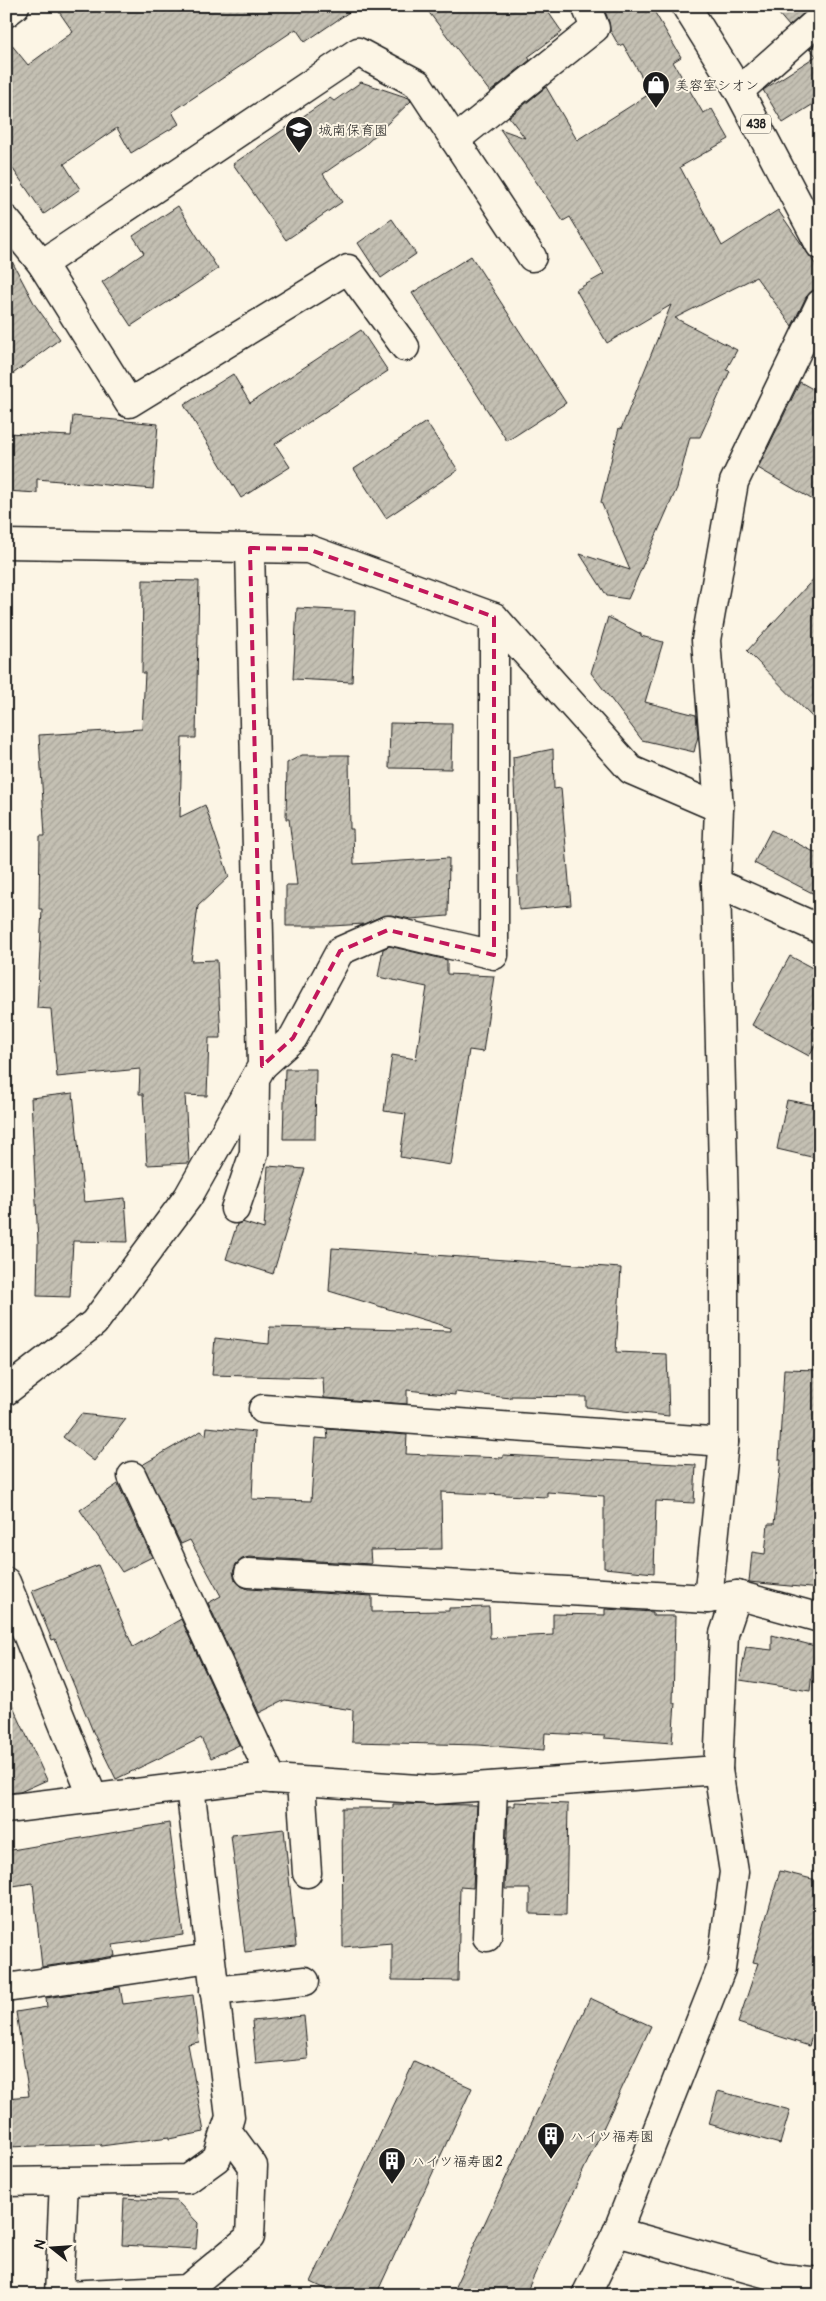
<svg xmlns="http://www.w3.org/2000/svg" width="826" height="2301" viewBox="0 0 826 2301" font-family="Pangolin,'Klee One',sans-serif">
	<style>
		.building { fill: url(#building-hatch); stroke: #1c1c1c }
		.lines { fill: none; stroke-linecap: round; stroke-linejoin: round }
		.street-casing { stroke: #1c1c1c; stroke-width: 31 }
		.highway-casing { stroke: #1c1c1c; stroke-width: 31 }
		.street { stroke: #fcf5e5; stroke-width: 28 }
		.highway { stroke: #fcf5e5; stroke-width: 28 }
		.marked { fill: none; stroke: #c2185b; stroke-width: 4; stroke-dasharray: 10 6; stroke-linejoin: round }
		.labels { text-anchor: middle; stroke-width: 4; stroke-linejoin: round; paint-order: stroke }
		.shield { fill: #fcf5e5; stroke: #5f5d58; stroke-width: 1 }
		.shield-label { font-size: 12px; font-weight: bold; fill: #1c1c1c }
		.poi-label { font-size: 14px; fill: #1c1c1c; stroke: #fcf5e5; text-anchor: start }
	</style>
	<defs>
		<pattern id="building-hatch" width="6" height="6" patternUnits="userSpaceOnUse" patternTransform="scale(1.25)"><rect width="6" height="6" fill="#c4c0b3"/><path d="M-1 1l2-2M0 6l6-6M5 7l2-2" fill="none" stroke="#a8a499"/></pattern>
	</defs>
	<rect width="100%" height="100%" fill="#fcf5e5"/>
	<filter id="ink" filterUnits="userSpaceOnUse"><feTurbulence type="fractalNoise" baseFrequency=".02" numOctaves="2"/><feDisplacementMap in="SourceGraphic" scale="10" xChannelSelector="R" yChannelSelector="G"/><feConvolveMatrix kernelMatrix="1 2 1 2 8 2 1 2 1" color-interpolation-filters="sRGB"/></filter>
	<g filter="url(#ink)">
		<!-- building -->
		<g class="building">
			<path d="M55,6H358L305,42L296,29L172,112L179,124L131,153L117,128L64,164L80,189L44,214L6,159V38L28,65L73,32Z"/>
			<path d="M424,6H544L562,32L528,57L530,60L490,92Z"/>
			<path d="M603,6H651L681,57L673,62L703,113L712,109L729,139L680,167L722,246L778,210L820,271V289L812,291L806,297L792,326L756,277L675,318L737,350L726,370L730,371L700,437H690L677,488L628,599L607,596L580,554L630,570L601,502L619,428L621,429L671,305L607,343L576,290L604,274L570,217L563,221L500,129L525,138L509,117L546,87L577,140L651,93L623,44L619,46L610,30L609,22Z"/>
			<path d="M772,6H812L789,26Z"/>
			<path d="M820,40V100L783,123L763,90L816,56L810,49Z"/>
			<path d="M361,82L409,98L411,101L365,145L323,174L342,202L286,240L233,164L330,98L334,101Z"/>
			<path d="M178,206L218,269L131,326L102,282L144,253L133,236Z"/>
			<path d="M392,219L416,254L381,278L358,243Z"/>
			<path d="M6,250L35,305L60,339L6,379Z"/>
			<path d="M471,256L566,403L507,441L412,293Z"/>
			<path d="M361,330L388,371L275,444L290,467L241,498L184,405L233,374L250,403Z"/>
			<path d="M800,382L820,393V504L758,468Z"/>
			<path d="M73,416L158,424L153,489L37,479V493L6,491V433L71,436Z"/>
			<path d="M426,422L458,470L386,518L354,469Z"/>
			<path d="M820,572V725L747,651Z"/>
			<path d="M143,580L199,581L196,738H182L180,817L205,805L229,877L198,906L191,961L217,960L221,1038H209L207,1096L185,1095L189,1163L147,1165L143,1094H139L140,1069L57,1077L51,1009L37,1008L42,909H39L40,836H45L39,735L142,729L145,673H142Z"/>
			<path d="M297,608L355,611L352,682L293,679Z"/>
			<path d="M608,617L641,634V636L663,642L645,702L696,715L698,736L694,752L642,740L591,673Z"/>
			<path d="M390,723L452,724L451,769L389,768Z"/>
			<path d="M553,749L554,789L561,788L571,905L519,910L513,757Z"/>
			<path d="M302,755H349L350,829H353L354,864L449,858L448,916L411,919L391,915L382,916L364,924L332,926H286V885H297L289,819H286L287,763Z"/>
			<path d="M771,830L820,855V897L754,863Z"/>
			<path d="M389,946L447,960V974L494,976L483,1052L469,1050L451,1165L400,1157L406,1114L384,1111L392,1055L416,1059L427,987L378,977L383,949Z"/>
			<path d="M790,956L820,972V1036L809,1056L752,1025Z"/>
			<path d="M285,1069H316L315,1139H283Z"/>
			<path d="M73,1093L84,1202L125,1198L128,1242L73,1241L70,1297L37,1296L38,1243L31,1098Z"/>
			<path d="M787,1100L820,1106V1159L777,1149Z"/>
			<path d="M268,1166L305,1169L273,1274L226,1259L237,1224L242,1222L264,1229Z"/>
			<path d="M332,1248L621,1268L616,1352L667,1354L669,1416L586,1407V1397L511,1396V1398L455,1392V1395L407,1390V1404L324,1398L323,1378L212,1375L215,1338L269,1344L270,1327L451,1331V1328L329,1291Z"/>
			<path d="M784,1369L820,1370V1589L749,1582L752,1552L765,1554L768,1524H774L781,1460H779Z"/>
			<path d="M81,1414L126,1419L94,1461L63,1437Z"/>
			<path d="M207,1427L255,1432L252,1499L311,1501L315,1438L328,1439L327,1429L407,1435L406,1454L503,1458V1455L696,1465L694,1503L656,1501L654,1573L604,1568V1496L547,1492V1497L441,1492L442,1549L370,1550L371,1564L249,1557L242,1559L236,1564L233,1572L235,1580L241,1586L248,1589L372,1596V1612L449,1611V1608L489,1607L490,1638L553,1635V1614L605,1615V1609L653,1612V1616H675L673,1703H675L672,1743L604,1738L605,1736L545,1733L544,1750L479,1745L352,1742L353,1710L285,1700L259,1713L208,1603L221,1596L190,1540L181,1544L142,1465L201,1431L206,1435Z"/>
			<path d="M118,1484L152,1557L122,1572L80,1510Z"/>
			<path d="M98,1565L133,1647L181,1619L239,1745L211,1758L201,1738L116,1779L94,1734L55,1639L52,1640L32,1591Z"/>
			<path d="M772,1635L815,1646L810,1691L740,1680L746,1647L772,1650Z"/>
			<path d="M6,1691L47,1780L20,1792L6,1793Z"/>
			<path d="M515,1802L568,1804L566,1915L530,1914V1889H505L508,1806H515Z"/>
			<path d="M393,1804L477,1805L473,1888L460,1887L458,1981L392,1980V1943L343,1947L342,1808H393Z"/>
			<path d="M169,1823L183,1935L113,1945L115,1956L42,1967L33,1883L6,1887V1851Z"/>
			<path d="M284,1829L296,1946L245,1952L231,1835Z"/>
			<path d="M780,1871L820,1881V1977L811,2004L820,2006V2013L809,2046L738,2023L758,1963L753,1962Z"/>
			<path d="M120,1987L123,2004L193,1995L199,2042L188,2044L204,2132L169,2139V2137L101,2146L100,2144L6,2147V2098L29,2096L16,2012L47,2007L46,1998Z"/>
			<path d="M590,1998L651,2026L525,2295H451Z"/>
			<path d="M304,2016L308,2059L256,2064L252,2021Z"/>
			<path d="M414,2062L472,2088L376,2295H338L311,2282Z"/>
			<path d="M718,2091L790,2110L780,2144L709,2124Z"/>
			<path d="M124,2198L177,2201L198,2223L196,2249L122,2245Z"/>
		</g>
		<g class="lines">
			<defs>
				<g id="street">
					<path d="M6,13L15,6"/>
					<path d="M739,91L820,19"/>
					<path d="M455,140L595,28L586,6"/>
					<path d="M6,220L42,264L129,403L348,269L405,347"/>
					<path d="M42,264L358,52L418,84L532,257"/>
					<path d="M6,544L308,549L494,617L631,770L719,808"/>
					<path d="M716,883L820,929"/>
					<path d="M262,1066L293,1038L340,951L388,930L494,955V617"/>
					<path d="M235,1209L254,1153L255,1080"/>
					<path d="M6,1391L94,1323L188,1197L262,1066L250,548"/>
					<path d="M263,1409L724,1442"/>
					<path d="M132,1476L272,1779"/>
					<path d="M249,1573L708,1599"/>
					<path d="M6,1582L93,1798"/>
					<path d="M737,1595L820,1618"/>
					<path d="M718,1770L734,1872L721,1969L617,2232L782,2278L820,2282"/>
					<path d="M301,1782L307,1873"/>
					<path d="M6,1809L258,1778L432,1790L718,1770L724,1634L737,1595L708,1599L724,1442V1210L716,883L719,808L706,640L734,482L820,304"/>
					<path d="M487,1937L493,1786"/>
					<path d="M6,1988L210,1958"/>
					<path d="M214,1991L305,1981"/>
					<path d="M6,2182L188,2179L217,2158L230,2117L190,1787"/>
					<path d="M59,2295L64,2181"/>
					<path d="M67,2295L187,2289L250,2237L253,2166L226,2129"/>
					<path d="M586,2295L617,2232"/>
				</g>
				<path id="highway" d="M686,6L739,91L820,245"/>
			</defs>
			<!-- street casing -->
			<use href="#street" class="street-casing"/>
			<!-- highway casing -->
			<use href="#highway" class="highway-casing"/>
			<!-- street -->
			<use href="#street" class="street"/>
			<!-- highway -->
			<use href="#highway" class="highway"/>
		</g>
	</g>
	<!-- marked area -->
	<path class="marked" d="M250,548L308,549L494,617V955L388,930L340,951L293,1038L262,1066Z"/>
	<!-- icons -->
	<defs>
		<symbol id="shop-pin" viewBox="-11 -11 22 30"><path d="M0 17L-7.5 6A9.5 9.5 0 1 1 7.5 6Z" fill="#1c1c1c" stroke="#fcf5e5"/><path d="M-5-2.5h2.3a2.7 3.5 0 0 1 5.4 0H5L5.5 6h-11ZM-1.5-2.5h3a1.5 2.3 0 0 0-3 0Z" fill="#fff"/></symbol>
		<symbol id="school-pin" viewBox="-11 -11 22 30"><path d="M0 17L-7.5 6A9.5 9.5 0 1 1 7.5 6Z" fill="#1c1c1c" stroke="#fcf5e5"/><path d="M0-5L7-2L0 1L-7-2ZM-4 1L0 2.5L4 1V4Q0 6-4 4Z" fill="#fff"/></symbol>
		<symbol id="building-pin" viewBox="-11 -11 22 30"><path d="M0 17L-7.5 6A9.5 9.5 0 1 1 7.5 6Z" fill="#1c1c1c" stroke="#fcf5e5"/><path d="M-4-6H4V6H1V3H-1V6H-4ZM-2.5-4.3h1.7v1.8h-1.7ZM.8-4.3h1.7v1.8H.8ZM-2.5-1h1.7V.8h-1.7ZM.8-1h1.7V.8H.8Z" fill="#fff"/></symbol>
	</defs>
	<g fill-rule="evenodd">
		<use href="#shop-pin" x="640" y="69" width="32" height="43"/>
		<use href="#school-pin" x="283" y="114" width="32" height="43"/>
		<use href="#building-pin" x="535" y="2120" width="32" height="43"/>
		<use href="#building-pin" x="376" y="2145" width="32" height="43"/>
	</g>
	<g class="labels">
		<!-- shield labels -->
		<rect class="shield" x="741" y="114.5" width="30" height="19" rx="4"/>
		<g class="shield-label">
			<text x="756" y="128">438</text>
		</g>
		<!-- poi labels -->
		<g class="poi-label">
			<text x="675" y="90">美容室シオン</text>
			<text x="318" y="135">城南保育園</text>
			<text x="570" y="2141">ハイツ福寿園</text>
			<text x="411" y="2166">ハイツ福寿園2</text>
		</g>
	</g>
	<!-- margin -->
	<rect width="826" height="2301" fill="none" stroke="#fcf5e5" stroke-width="25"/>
	<rect x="12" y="12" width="801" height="2276" fill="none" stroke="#1c1c1c" stroke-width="2" filter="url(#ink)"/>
	<!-- north arrow -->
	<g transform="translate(52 2248) rotate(287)" stroke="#fcf5e5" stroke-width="4" paint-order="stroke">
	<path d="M0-4L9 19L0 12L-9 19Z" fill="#1c1c1c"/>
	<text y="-8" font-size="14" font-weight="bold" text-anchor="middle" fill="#1c1c1c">N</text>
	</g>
</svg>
